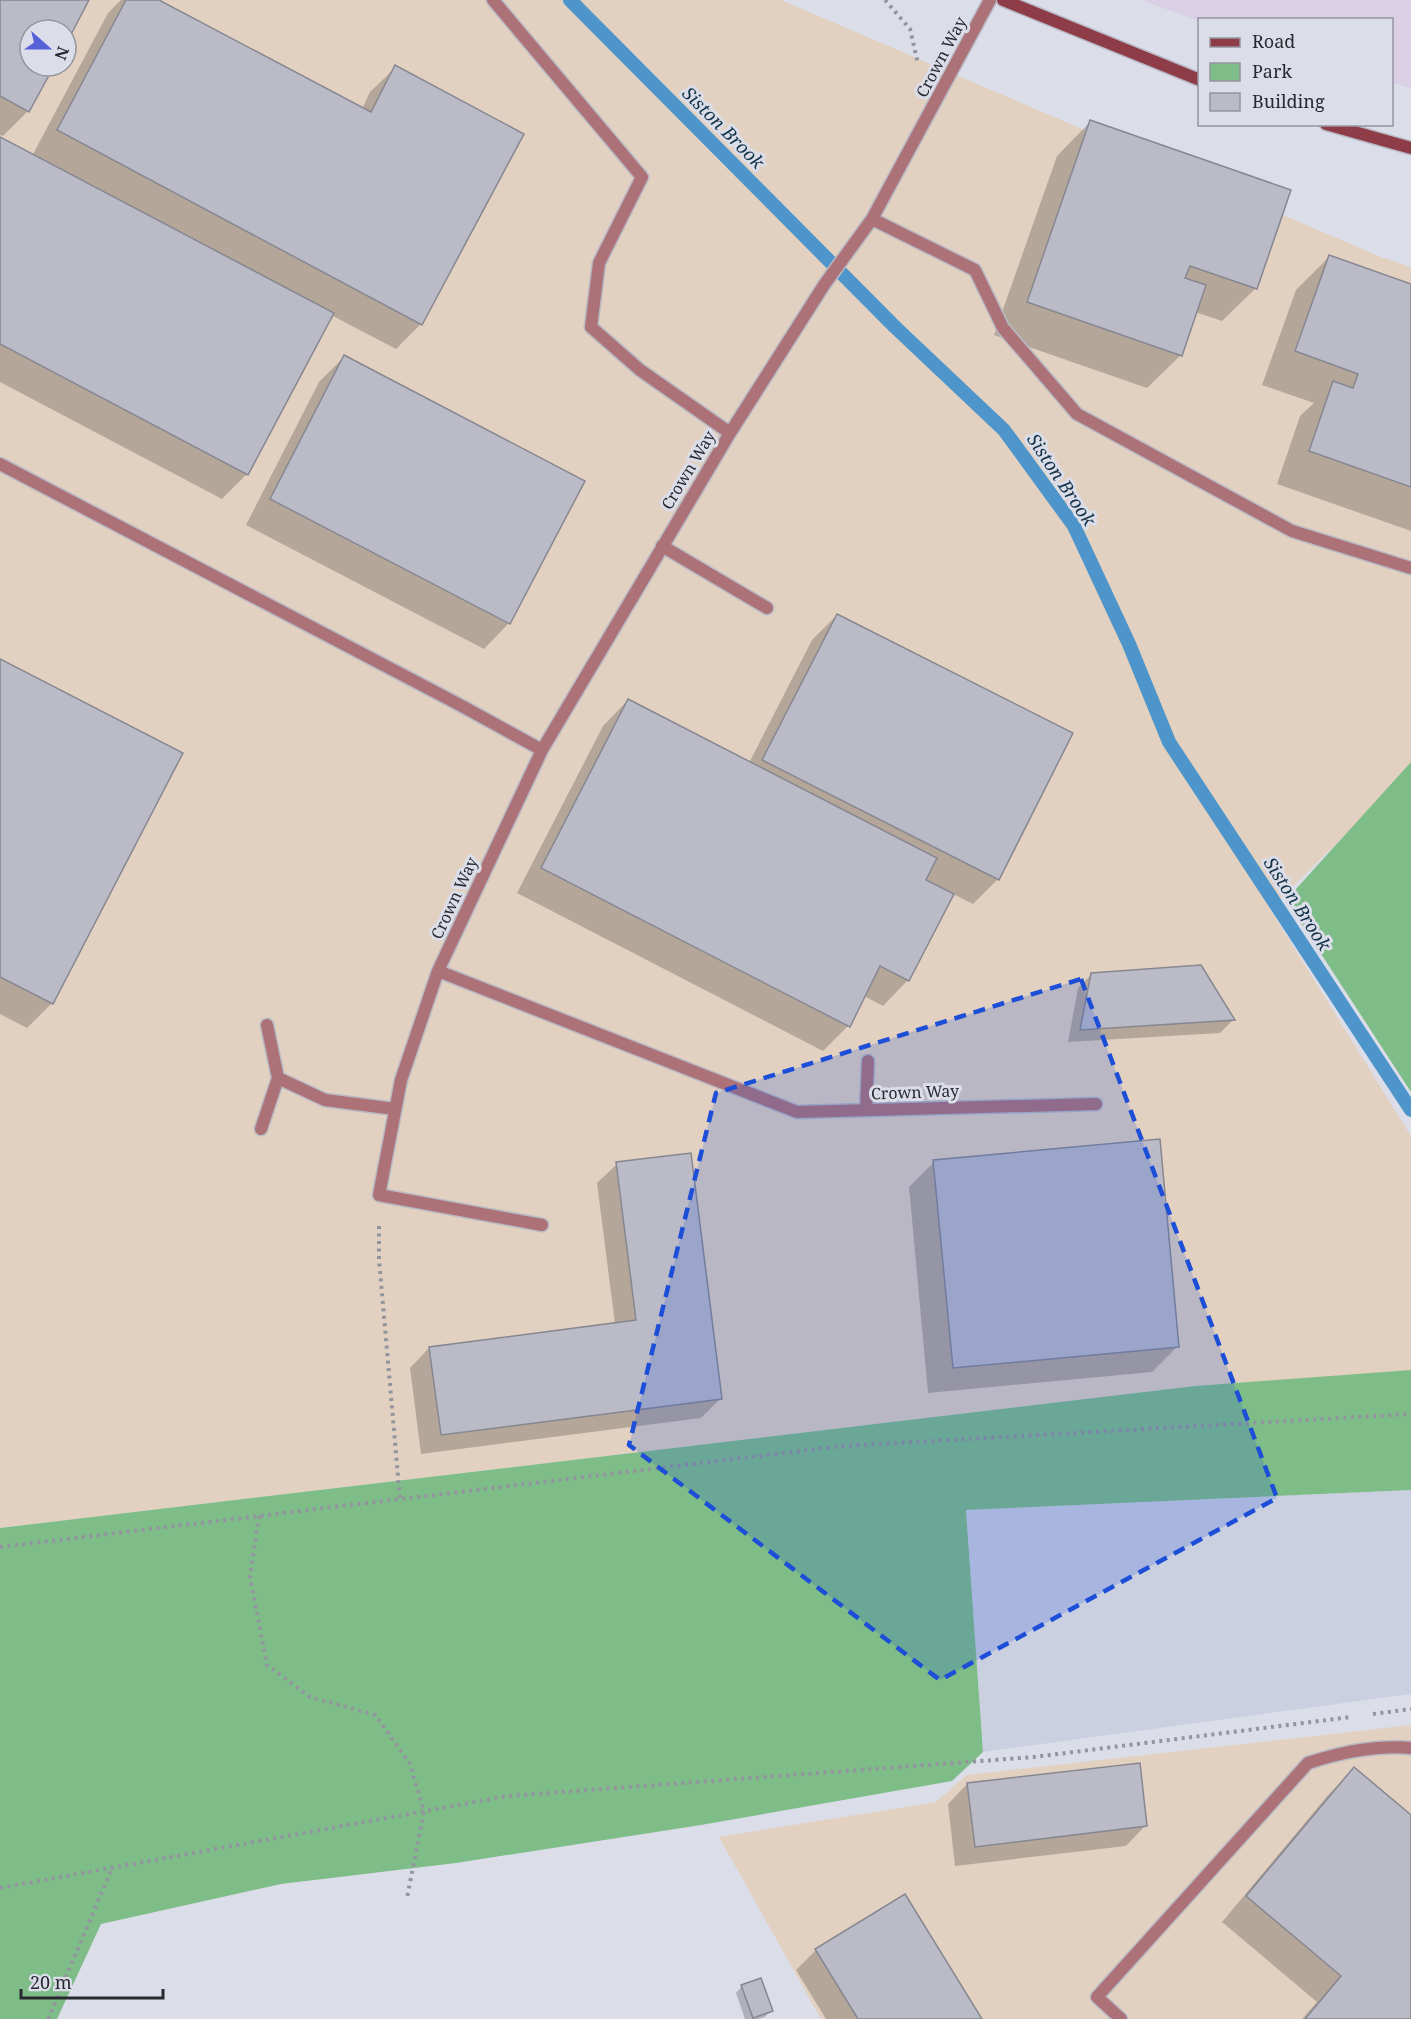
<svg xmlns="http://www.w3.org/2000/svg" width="1411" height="2019" font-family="'Noto Serif',serif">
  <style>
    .built { fill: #cbd0e1 }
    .industrial { fill: #e2d1c0; fill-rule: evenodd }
    .education { fill: #dacfe4 }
    .green { fill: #7fbd88 }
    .shadow { fill: #0003 }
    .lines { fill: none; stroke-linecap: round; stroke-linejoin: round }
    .stream { stroke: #4d95ca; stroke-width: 14 }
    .building { fill: #bbbbc7; stroke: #868791; stroke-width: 1.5 }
    .lane-casing { stroke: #b7b9c4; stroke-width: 15 }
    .secondary-casing { stroke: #b7b9c4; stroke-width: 15 }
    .path { stroke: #93959e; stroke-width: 4; stroke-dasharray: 3 4.5; stroke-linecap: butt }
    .lane { stroke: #ad7278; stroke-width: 12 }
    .secondary { stroke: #8f3c49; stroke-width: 12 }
    .marked { fill: #1d4ed8; fill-opacity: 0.2; stroke: #1d4ed8; stroke-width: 4.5; stroke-dasharray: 12 8; stroke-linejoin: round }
    .labels { text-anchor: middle; stroke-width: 6; stroke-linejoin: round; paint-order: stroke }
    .street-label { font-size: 16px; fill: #292a2f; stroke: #dbdde9 }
    .water-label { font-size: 18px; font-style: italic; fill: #133349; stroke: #dbdde9 }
  </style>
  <rect width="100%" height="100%" fill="#dbdde9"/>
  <!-- built -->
  <path class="built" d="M 1411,1490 L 1411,1694 L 983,1752 L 966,1510 Z"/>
  <!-- industrial -->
  <path class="industrial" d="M 0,0 L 781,0 L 1381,257 L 1411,267 L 1411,770 L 1270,909 L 1411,1136 L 1411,1372 L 1195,1386 L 0,1528 ZM 30,30 L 66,30 L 66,66 L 30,66 Z
    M 1411,1725 L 1411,2019 L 821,2019 L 719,1837 L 936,1802 L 967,1775 Z"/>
  <!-- education -->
  <path class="education" d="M 1142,0 L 1411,0 L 1411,88 L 1392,83 L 1392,20 L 1200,20 L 1199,21 Z"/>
  <!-- green -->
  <path class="green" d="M 1411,762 L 1411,1092 L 1286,900 Z
    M 1411,1370 L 1411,1490 L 966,1510 L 983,1752 L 952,1781 L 701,1825 L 456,1863 L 281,1884 L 101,1924 L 57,2019 L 0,2019 L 0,1528 L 1195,1386 Z"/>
  <!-- shadow -->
  <path class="shadow" d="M 0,0 L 87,0 L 66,40 L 66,30 L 30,30 L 30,66 L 52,66 L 28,111 L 3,136 L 0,135 Z
    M 121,0 L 156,0 L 362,109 L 370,92 L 396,67 L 421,324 L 396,349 L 331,315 L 247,474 L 222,499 L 0,382 L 0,139 L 32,156 L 108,13 Z
    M 1090,122 L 1256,288 L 1222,321 L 1195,312 L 1181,355 L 1147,388 L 994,335 L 1057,156 Z
    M 1329,257 L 1411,286 L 1411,531 L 1277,484 L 1300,416 L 1314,403 L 1262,385 L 1296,290 Z
    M 344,357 L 583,481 L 509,623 L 484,649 L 246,525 L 319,382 Z
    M 837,615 L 998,879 L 973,904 L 953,894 L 908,980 L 883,1006 L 864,996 L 848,1026 L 823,1051 L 517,893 L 603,726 L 628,700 L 749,763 L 812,640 Z
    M 0,660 L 52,1003 L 27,1028 L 0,1014 Z
    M 1091,975 L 1233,1020 L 1220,1033 L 1068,1042 L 1078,988 Z
    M 934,1162 L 1177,1347 L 1152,1372 L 928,1393 L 909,1187 Z
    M 617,1164 L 721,1398 L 701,1418 L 421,1454 L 410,1368 L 429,1348 L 615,1324 L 597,1183 Z
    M 1354,1769 L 1411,1817 L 1411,2019 L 1302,2019 L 1317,2002 L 1222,1922 L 1329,1794 Z
    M 967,1784 L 1145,1826 L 1126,1846 L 955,1866 L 948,1804 Z
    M 904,1896 L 980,2019 L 826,2019 L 796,1970 L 816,1950 Z
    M 742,1986 L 771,2010 L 765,2017 L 759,2019 L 745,2019 L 736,1993 Z"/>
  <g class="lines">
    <!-- stream -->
    <path class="stream" d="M 570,0 L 895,327 L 1004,430 L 1074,526 L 1129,644 L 1169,742 L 1411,1110"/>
  </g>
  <!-- building -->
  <path class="building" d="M 0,0 L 89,0 L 66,44 L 66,30 L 30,30 L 30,66 L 54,66 L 29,112 L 0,96 Z
    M 126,0 L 159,0 L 371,112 L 395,65 L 524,134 L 422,325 L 57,130 Z
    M 1090,120 L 1291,190 L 1257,289 L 1190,266 L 1185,278 L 1206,285 L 1182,356 L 1027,302 Z
    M 0,137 L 334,313 L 248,475 L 0,344 Z
    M 1329,255 L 1411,284 L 1411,487 L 1309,451 L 1333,381 L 1353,388 L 1358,374 L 1295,351 Z
    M 344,355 L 585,481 L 510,624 L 270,499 Z
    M 837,614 L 1073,733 L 999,880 L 762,760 Z
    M 0,659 L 183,753 L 53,1004 L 0,977 Z
    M 628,699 L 937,858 L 926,880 L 954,894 L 909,981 L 880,966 L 850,1027 L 541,868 Z
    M 1201,965 L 1235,1020 L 1080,1030 L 1091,973 Z
    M 1160,1139 L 1179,1347 L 953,1368 L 933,1160 Z
    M 691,1153 L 722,1399 L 441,1435 L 429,1347 L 636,1320 L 616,1162 Z
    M 1140,1763 L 1147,1826 L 975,1847 L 967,1783 Z
    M 1354,1767 L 1411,1815 L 1411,2019 L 1305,2019 L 1341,1976 L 1246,1896 Z
    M 905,1894 L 982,2019 L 858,2019 L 815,1949 Z
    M 761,1978 L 773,2011 L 753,2018 L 741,1985 Z"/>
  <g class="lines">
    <!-- lane casing -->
    <g class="lane-casing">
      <path id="lane" d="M 493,0 L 642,177 L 599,263 L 591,327 L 640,370 L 730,433
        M 872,219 L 975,270 L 1003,328 L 1077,414 L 1292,531 L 1411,568
        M 0,464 L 460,705 L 542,750
        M 662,546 L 767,608
        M 438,971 L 797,1112 L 1096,1104
        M 267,1025 L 278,1078 L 325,1100 L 395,1109
        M 866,1110 L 868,1061
        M 261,1129 L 278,1078
        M 542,1225 L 379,1195 L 401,1080 L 438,971 L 542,750 L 730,433 L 824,285 L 872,219 L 990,0
        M 1121,2019 L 1097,1997 L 1308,1763 C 1342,1752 1375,1745 1411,1748"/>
    </g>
    <!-- secondary casing -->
    <g class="secondary-casing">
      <path id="secondary" d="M 1003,0 L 1200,80
        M 1326,124 L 1411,148"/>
    </g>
    <!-- path -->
    <path class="path" d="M 885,0 L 910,29 L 918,64
      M 379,1226 L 379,1259 L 400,1499
      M 259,1516 L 250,1576 L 267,1665 L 310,1697 L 375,1715 L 409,1762 L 424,1811 L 407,1898
      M 0,1547 L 843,1446 L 1411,1414
      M 1373,1714 L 1411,1709
      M 0,1888 L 508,1796 L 1034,1757 L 1351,1717
      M 48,2019 L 112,1868"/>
    <!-- lane -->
    <use href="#lane" class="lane"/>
    <!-- secondary -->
    <use href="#secondary" class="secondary"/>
  </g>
  <!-- marked area -->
  <path class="marked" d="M 1081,979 L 1277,1498 L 940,1680 L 629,1445 L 716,1093 Z"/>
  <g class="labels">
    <!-- street labels -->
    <g class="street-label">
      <text transform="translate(941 57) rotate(-62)" y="6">Crown Way</text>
      <text transform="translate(688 470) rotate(-59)" y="6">Crown Way</text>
      <text transform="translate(454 898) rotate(-65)" y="6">Crown Way</text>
      <text transform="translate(915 1092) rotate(-2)" y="6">Crown Way</text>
    </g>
    <!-- water labels -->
    <g class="water-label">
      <text transform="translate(723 128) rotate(45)" y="6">Siston Brook</text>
      <text transform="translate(1061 480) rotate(56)" y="6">Siston Brook</text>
      <text transform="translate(1297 904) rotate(57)" y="6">Siston Brook</text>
    </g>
  </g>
  <!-- legend -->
  <rect x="1198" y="18" width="195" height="108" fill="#dbdde9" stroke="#94959f" stroke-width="1.5"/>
  <rect x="1210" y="38" width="30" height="9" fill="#8f3c49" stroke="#94959f" stroke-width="1.5"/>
  <text x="1252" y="48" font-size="18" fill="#292a2f">Road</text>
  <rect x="1210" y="63" width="30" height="18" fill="#7fbd88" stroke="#94959f" stroke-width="1.5"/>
  <text x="1252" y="78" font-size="18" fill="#292a2f">Park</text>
  <rect x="1210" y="93" width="30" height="18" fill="#bbbbc7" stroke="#94959f" stroke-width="1.5"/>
  <text x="1252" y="108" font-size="18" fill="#292a2f">Building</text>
  <!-- north arrow -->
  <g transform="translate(48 48) rotate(111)"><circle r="28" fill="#dbdde9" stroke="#94959f" stroke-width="1.5"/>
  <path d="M0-4.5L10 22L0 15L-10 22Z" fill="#5661d8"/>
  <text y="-9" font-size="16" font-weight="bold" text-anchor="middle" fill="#292a2f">N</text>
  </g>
  <!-- scale -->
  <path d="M21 1989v9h142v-9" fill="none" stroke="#292a2f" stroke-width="3"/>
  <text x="30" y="1989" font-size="18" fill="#292a2f" stroke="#dbdde9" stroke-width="4.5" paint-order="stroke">20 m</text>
</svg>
